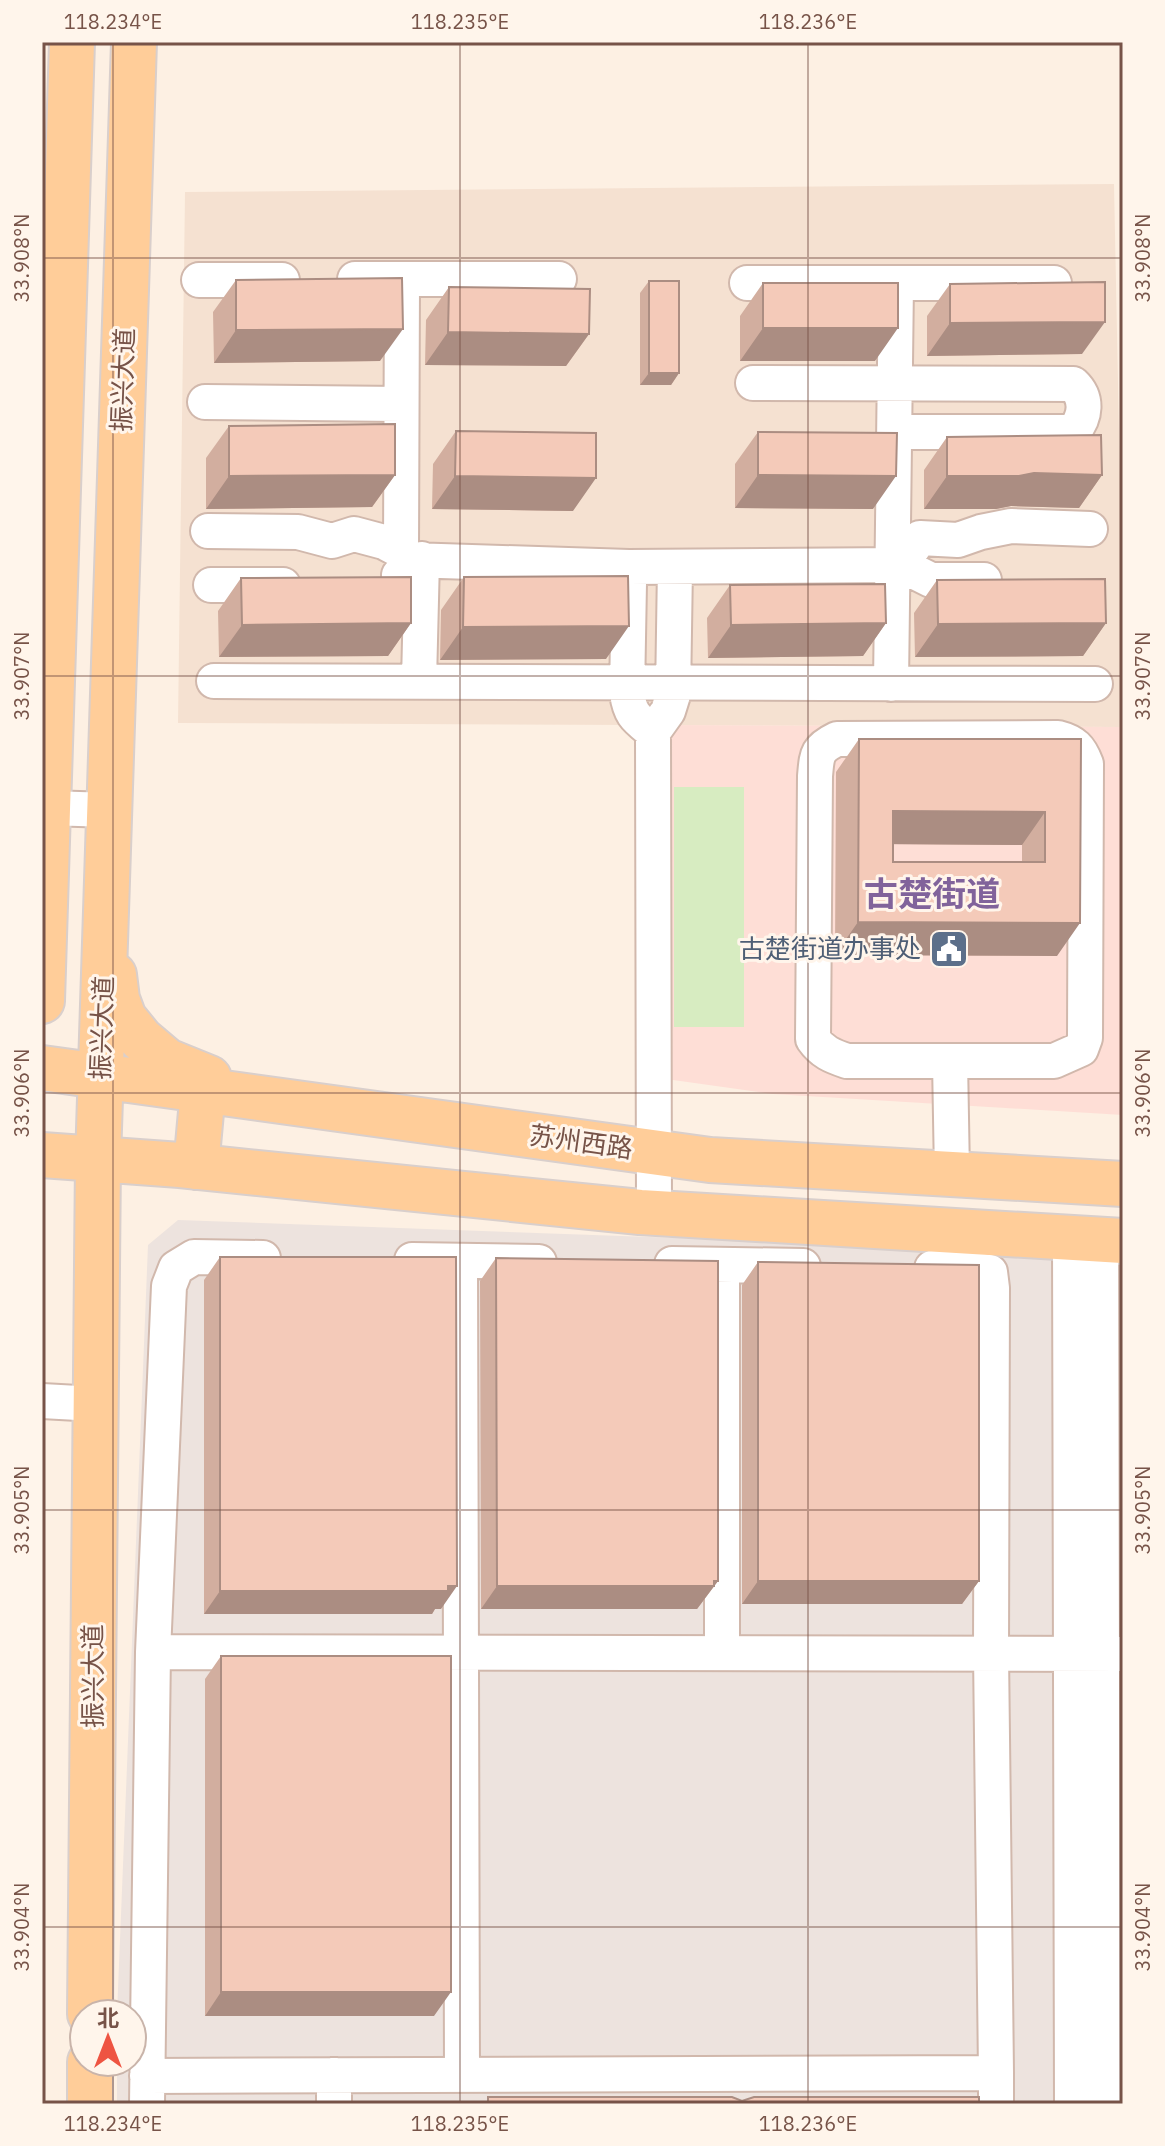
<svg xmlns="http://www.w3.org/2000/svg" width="1165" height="2146" font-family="'IBM Plex Sans','Noto Sans SC',sans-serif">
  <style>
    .residential { fill: #f5e1d1 }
    .commercial { fill: #feded6 }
    .industrial { fill: #ede3de }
    .green { fill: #d7ecc1 }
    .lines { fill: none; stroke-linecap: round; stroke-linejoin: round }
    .minor-casing { stroke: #d1b8ac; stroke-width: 38 }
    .major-casing { stroke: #d9cfcc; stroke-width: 48 }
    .minor { stroke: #fff; stroke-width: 34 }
    .major { stroke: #ffcd99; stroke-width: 44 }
    .wall { fill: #d2ae9f; fill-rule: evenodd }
    .shaded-wall { fill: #ab8d82 }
    .building { fill: #f4cab9; stroke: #ab8d82; stroke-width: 2; fill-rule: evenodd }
    .ticks { fill: none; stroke: #775348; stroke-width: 2; stroke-opacity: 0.45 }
    .labels { text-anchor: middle; stroke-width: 6; stroke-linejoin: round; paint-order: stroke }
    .street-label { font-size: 26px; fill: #775348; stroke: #fff5eb }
    .service-label { font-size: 26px; fill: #4e5e75; stroke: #fff5eb; text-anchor: end }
    .district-label { font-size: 34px; font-weight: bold; fill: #81639b; stroke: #fff5eb }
    .neatline { fill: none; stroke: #775348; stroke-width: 3 }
    .ticks-label { font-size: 20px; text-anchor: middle; fill: #775348 }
  </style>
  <rect width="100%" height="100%" fill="#fdf0e3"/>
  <!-- residential -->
  <path class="residential" d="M 1114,184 L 1123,630 L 1123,727 L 178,723 L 185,192 Z"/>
  <!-- commercial -->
  <path class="commercial" d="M 666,725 L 1123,727 L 1123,1115 L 773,1094 L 666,1079 Z"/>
  <!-- industrial -->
  <path class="industrial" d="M 178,1220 L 956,1248 L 1123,1269 L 1123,2104 L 117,2104 L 117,2062 L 132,2062 L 132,2014 L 117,2014 L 148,1245 Z"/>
  <!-- green -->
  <path class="green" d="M 674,787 L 744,787 L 744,1027 L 674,1027 Z"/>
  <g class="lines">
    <!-- minor casing -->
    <g class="minor-casing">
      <path id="minor" d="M 355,279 L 559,279
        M 199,280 L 282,280
        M 747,283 L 1054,283
        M 753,383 L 1073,384 C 1088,398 1086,417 1073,432 L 895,432
        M 205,402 L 401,404
        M 208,531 L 298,532 L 332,541 L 354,534 L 384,542 L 401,551 L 410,560 L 406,573 L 399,575
        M 401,551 L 402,284
        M 410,560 L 629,567 L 901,565
        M 984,580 L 931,580 L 901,565 L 920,538 L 958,540 L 981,532 L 1011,526 L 1090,529
        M 629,583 L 627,693 C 630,715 636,718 653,732
        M 211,585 L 283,585
        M 214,681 L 1095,684
        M 419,681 L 422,559
        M 891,684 L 896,283
        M 48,808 L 110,810
        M 950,1061 L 847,1061 C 832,1056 822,1052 813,1039 L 815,776 C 817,755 816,749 837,739 L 1058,738 C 1074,742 1080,748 1086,764 L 1085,1038 L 1081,1049 L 1054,1061 L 950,1061 L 952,1174
        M 654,1213 L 653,732 L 668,711 L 673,695 L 675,567
        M 1070,1238 L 1072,2104
        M 1101,1240 L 1103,2104
        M 412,1260 L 539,1262
        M 460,1261 L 462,2074
        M 672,1264 L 803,1266
        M 722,1265 L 722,1653
        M 932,1268 L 965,1268 L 990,1272 L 992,1288 L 991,1653 L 996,2073
        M 42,1401 L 96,1404
        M 153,1652 L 1123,1654
        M 334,2075 L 334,2104
        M 147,2076 L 996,2073 L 996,2104
        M 147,2104 L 153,1652 L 169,1286 L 176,1268 L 194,1257 L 263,1258"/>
    </g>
    <!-- major casing -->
    <g class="major-casing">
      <path id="major" d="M 114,975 L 117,999 L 124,1018 L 141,1039 L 167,1061 L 209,1078
        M 42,1001 L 72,42
        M 42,1068 L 710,1160 L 1123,1184
        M 42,1155 L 180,1165 L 640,1212 L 1123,1241
        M 196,1167 L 203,1090
        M 90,2014 L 98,1160 L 134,42
        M 90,2104 L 90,2062"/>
    </g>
    <!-- minor -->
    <use href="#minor" class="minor"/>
    <!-- major -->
    <use href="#major" class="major"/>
  </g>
  <!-- wall -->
  <path class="wall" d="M 236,280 L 380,361 L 214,363 L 213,312 Z
    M 649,281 L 679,373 L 671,385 L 640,385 L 640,293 Z
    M 763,283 L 875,361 L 740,361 L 740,316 Z
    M 950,284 L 1082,354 L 927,356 L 927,316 Z
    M 449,287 L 589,334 L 566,366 L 425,365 L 426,320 Z
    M 229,426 L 395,475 L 372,507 L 206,509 L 206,458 Z
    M 456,431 L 573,511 L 432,509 L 433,464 Z
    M 758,432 L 873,509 L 735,508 L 735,464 Z
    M 947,437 L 1102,475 L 1079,508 L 1011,506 L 996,509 L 924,509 L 924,470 Z
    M 464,577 L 606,659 L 440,660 L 441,610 Z
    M 241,578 L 411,623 L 388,656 L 219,657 L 218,611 Z
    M 937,580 L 1106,623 L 1083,656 L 915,657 L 914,613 Z
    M 730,585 L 886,623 L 863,656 L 708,658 L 707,618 Z
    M 859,739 L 1081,739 L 1057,956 L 835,955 L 836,772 ZM 893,844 L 1022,845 L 1022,862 L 893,862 Z
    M 220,1257 L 441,1609 L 435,1609 L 432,1614 L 204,1614 L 204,1280 Z
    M 496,1258 L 718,1581 L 697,1609 L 481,1609 L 480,1281 Z
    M 758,1262 L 979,1581 L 962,1604 L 742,1604 L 742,1285 Z
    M 221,1656 L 434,2016 L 205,2016 L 205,1679 Z"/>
  <!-- shaded-wall -->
  <path class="shaded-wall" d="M 1105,322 L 1082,354 L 927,356 L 950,323 Z
    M 763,328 L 898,328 L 875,361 L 740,361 Z
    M 403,329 L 380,361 L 214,363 L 236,330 Z
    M 448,332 L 589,334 L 566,366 L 425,365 Z
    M 649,373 L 679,373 L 671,385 L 640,385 Z
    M 1034,473 L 1102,475 L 1079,508 L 1011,506 L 996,509 L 924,509 L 947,476 Z
    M 395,475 L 372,507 L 206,509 L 229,476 Z
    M 758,475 L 896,476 L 873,509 L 735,508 Z
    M 455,476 L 596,478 L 573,511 L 432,509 Z
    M 411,623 L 388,656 L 219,657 L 242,625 Z
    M 886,623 L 863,656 L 708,658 L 731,625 Z
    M 1106,623 L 1083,656 L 915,657 L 938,624 Z
    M 629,626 L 606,659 L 440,660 L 463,627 Z
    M 893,811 L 1045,812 L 1022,845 L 870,844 Z
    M 858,922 L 1080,923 L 1057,956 L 835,955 Z
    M 718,1581 L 697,1609 L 481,1609 L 497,1586 Z
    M 758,1581 L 979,1581 L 962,1604 L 742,1604 Z
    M 457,1586 L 441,1609 L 435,1609 L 432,1614 L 204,1614 L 220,1591 Z
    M 221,1992 L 451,1992 L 434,2016 L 205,2016 Z"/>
  <!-- building -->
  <path class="building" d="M 402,278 L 403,329 L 236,330 L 236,280 Z
    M 649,281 L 679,281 L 679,373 L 649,373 Z
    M 1105,282 L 1105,322 L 950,323 L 950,284 Z
    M 763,283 L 898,283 L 898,328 L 763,328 Z
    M 449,287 L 590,289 L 589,334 L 448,332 Z
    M 395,424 L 395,475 L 229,476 L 229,426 Z
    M 456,431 L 596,433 L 596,478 L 455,476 Z
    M 758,432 L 897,433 L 896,476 L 758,475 Z
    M 1101,435 L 1102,475 L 1034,473 L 1019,476 L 947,476 L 947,437 Z
    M 628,576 L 629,626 L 463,627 L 464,577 Z
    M 411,577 L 411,623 L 242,625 L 241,578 Z
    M 1105,579 L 1106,623 L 938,624 L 937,580 Z
    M 885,584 L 886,623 L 731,625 L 730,585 Z
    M 859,739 L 1081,739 L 1080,923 L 858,922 ZM 893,811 L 1045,812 L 1045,862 L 893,862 Z
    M 220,1257 L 456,1257 L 457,1586 L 448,1586 L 448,1591 L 220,1591 Z
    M 496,1258 L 718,1261 L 718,1581 L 714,1581 L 714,1586 L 497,1586 Z
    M 758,1262 L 979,1265 L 979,1581 L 758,1581 Z
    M 221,1656 L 451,1656 L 451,1992 L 221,1992 Z
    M 488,2097 L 732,2097 L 742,2101 L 754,2097 L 979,2097 L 979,2104 L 488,2104 Z"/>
  <!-- ticks -->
  <path class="ticks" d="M 113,42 L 113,2014M 460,42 L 460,2104M 808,42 L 808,2104M 42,258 L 1123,258M 42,676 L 1123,676M 42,1093 L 1123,1093M 42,1510 L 1123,1510M 42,1927 L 1123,1927M 113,2062 L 113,2104"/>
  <!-- icons -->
  <defs>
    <g id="civic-square" transform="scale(2)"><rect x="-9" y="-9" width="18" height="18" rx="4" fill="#5c6f8a" stroke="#fff5eb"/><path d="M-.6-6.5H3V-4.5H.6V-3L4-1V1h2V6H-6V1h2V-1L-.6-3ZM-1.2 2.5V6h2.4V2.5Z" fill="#fff"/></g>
  </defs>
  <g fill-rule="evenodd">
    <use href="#civic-square" x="949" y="949"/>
  </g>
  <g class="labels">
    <!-- street labels -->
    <g class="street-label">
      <text transform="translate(123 380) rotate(-88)" y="9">振兴大道</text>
      <text transform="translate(102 1028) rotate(-88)" y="9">振兴大道</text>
      <text transform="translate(581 1142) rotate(8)" y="9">苏州西路</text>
      <text transform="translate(93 1676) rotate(-90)" y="9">振兴大道</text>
    </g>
    <!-- service labels -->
    <g class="service-label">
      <text x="921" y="958">古楚街道办事处</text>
    </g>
    <!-- district labels -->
    <g class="district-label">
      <text x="932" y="906">古楚街道</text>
    </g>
  </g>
  <!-- border -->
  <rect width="1165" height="2146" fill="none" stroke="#fff5eb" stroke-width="88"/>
  <!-- north arrow -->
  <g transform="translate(108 2038)"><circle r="38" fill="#fff5eb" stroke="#c9b4aa" stroke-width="2"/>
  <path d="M0-6L14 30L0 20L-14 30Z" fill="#ee5442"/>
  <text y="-12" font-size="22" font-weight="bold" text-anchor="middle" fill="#775348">北</text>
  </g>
  <rect x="44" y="44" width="1077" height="2058" class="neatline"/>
  <g class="ticks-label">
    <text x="113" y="29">118.234°E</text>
    <text x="460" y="29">118.235°E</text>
    <text x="808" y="29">118.236°E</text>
    <text transform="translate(22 258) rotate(-90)" y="7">33.908°N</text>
    <text transform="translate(1143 258) rotate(-90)" y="7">33.908°N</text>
    <text transform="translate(22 676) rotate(-90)" y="7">33.907°N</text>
    <text transform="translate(1143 676) rotate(-90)" y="7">33.907°N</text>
    <text transform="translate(22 1093) rotate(-90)" y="7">33.906°N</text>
    <text transform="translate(1143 1093) rotate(-90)" y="7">33.906°N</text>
    <text transform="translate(22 1510) rotate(-90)" y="7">33.905°N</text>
    <text transform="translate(1143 1510) rotate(-90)" y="7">33.905°N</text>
    <text transform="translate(22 1927) rotate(-90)" y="7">33.904°N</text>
    <text transform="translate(1143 1927) rotate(-90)" y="7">33.904°N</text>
    <text x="113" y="2131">118.234°E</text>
    <text x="460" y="2131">118.235°E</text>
    <text x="808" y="2131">118.236°E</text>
  </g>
</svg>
